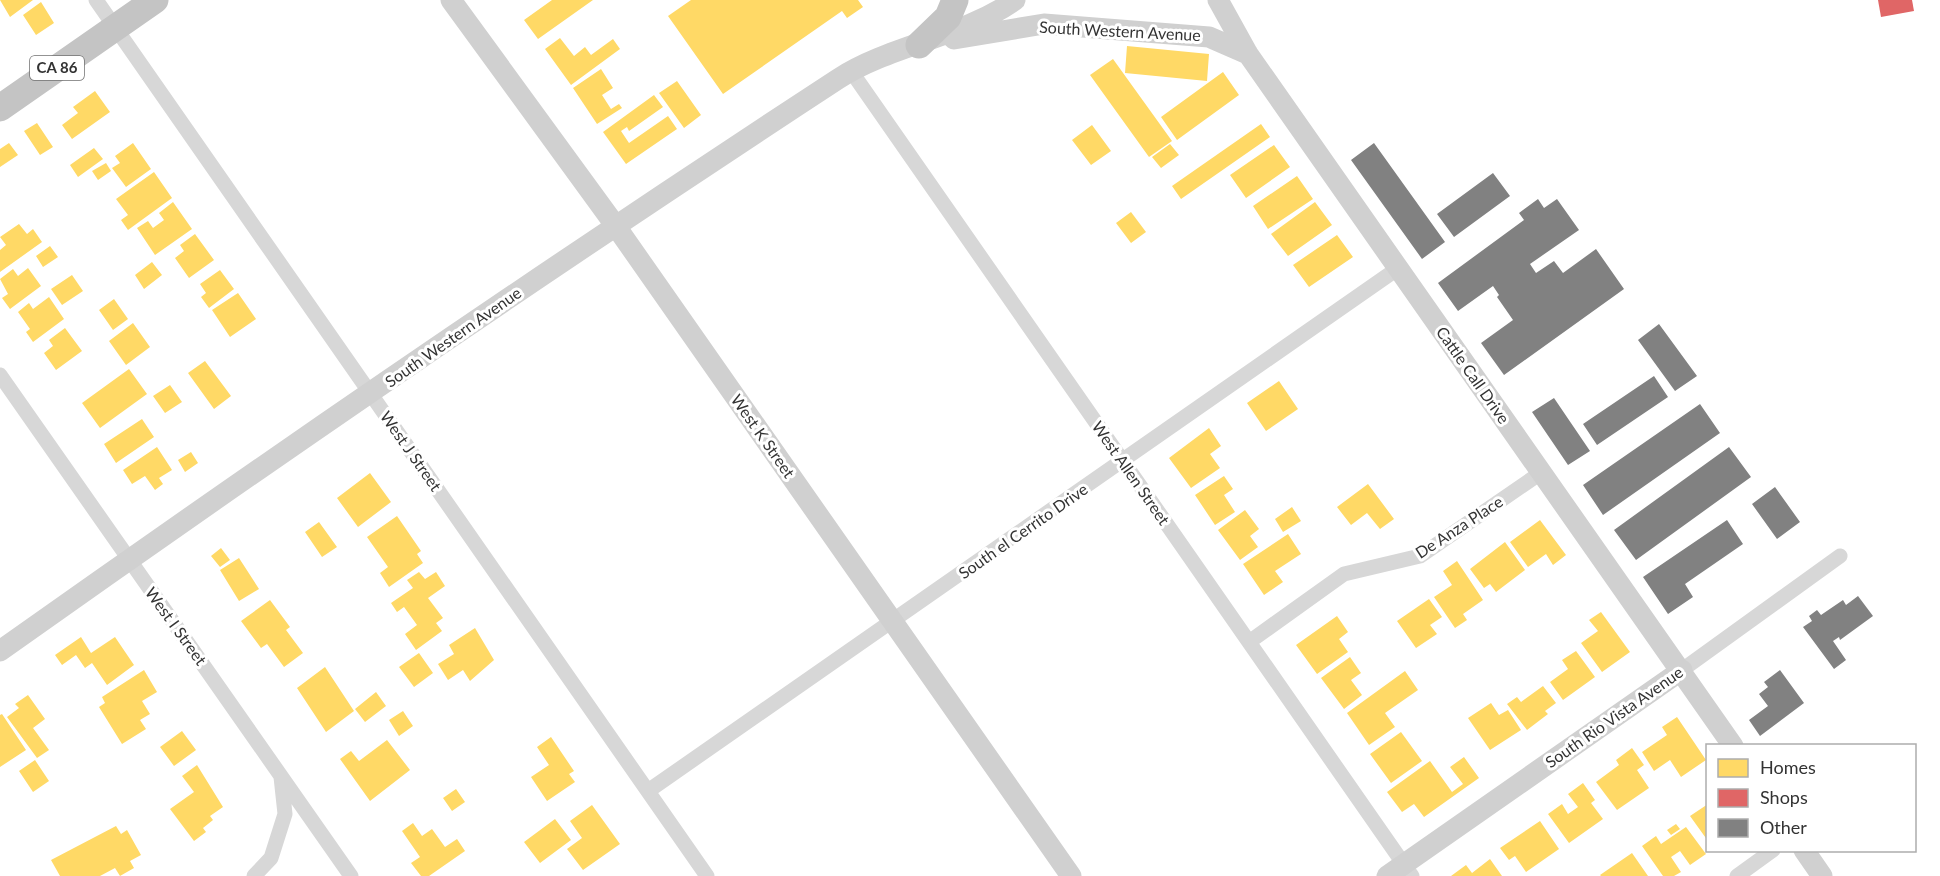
<svg xmlns="http://www.w3.org/2000/svg" width="1940" height="876" font-family="Lato,sans-serif">
  <style>
    .homes { fill: #ffd966 }
    .shops { fill: #e06666 }
    .building { fill: #818181 }
    .lines { fill: none; stroke-linecap: round; stroke-linejoin: round }
    .street { stroke: #d7d7d7; stroke-width: 15 }
    .secondary { stroke: #d0d0d0; stroke-width: 21 }
    .highway { stroke: #c4c4c4; stroke-width: 27 }
    .labels { text-anchor: middle; stroke-width: 6; stroke-linejoin: round; paint-order: stroke }
    .shield { fill: #fff; stroke: #707070; stroke-width: 1.5 }
    .shield-label { font-size: 15px; font-weight: bold; fill: #333 }
    .street-label { font-size: 16px; fill: #333; stroke: #fff }
  </style>
  <rect width="100%" height="100%" fill="#fff"/>
  <!-- homes -->
  <path class="homes" d="M 0,0 L 33,0 L 10,17 Z
    M 552,0 L 593,0 L 538,39 L 524,20 Z
    M 691,0 L 858,0 L 863,7 L 847,18 L 842,11 L 723,94 L 668,16 Z
    M 41,2 L 54,23 L 36,35 L 23,15 Z
    M 560,38 L 574,56 L 585,47 L 591,55 L 613,39 L 620,49 L 571,85 L 545,49 Z
    M 1127,46 L 1209,54 L 1207,81 L 1125,73 Z
    M 1113,59 L 1172,141 L 1149,157 L 1090,75 Z
    M 601,69 L 613,88 L 602,95 L 611,109 L 619,104 L 622,108 L 597,124 L 573,88 Z
    M 1223,72 L 1239,95 L 1177,140 L 1161,117 Z
    M 677,81 L 701,115 L 684,128 L 659,93 Z
    M 95,91 L 110,112 L 72,139 L 62,125 L 78,113 L 73,107 Z
    M 654,95 L 663,107 L 629,131 L 627,127 L 621,131 L 629,143 L 668,116 L 677,129 L 626,164 L 603,132 Z
    M 37,123 L 53,147 L 40,155 L 24,131 Z
    M 1261,124 L 1270,137 L 1181,199 L 1172,186 Z
    M 1092,125 L 1111,151 L 1091,165 L 1072,140 Z
    M 9,143 L 18,155 L 0,167 L 0,149 Z
    M 133,143 L 151,169 L 126,187 L 112,168 L 120,163 L 115,156 Z
    M 1170,144 L 1179,155 L 1161,168 L 1152,157 Z
    M 1274,145 L 1290,167 L 1246,198 L 1230,175 Z
    M 94,148 L 103,159 L 78,177 L 70,165 Z
    M 106,163 L 111,171 L 98,180 L 92,171 Z
    M 154,172 L 172,198 L 128,230 L 121,220 L 128,215 L 116,199 Z
    M 1297,176 L 1313,199 L 1268,229 L 1253,206 Z
    M 173,202 L 192,229 L 155,255 L 137,228 L 148,221 L 153,228 L 164,220 L 159,213 Z
    M 1315,202 L 1332,225 L 1288,256 L 1271,234 Z
    M 1131,212 L 1146,232 L 1131,243 L 1116,223 Z
    M 19,224 L 27,234 L 33,229 L 42,242 L 0,272 L 0,250 L 6,245 L 0,237 Z
    M 195,234 L 214,260 L 189,278 L 175,258 L 184,251 L 180,245 Z
    M 1337,235 L 1353,257 L 1309,287 L 1293,265 Z
    M 50,246 L 58,257 L 43,267 L 36,256 Z
    M 152,262 L 162,275 L 144,289 L 135,275 Z
    M 28,268 L 41,286 L 10,309 L 2,298 L 8,294 L 0,279 L 13,269 L 18,276 Z
    M 220,270 L 234,289 L 209,308 L 201,297 L 206,293 L 200,284 Z
    M 72,275 L 83,291 L 62,305 L 51,289 Z
    M 238,293 L 256,319 L 230,337 L 212,310 Z
    M 49,297 L 64,319 L 33,342 L 26,332 L 30,329 L 18,312 L 29,303 L 33,309 Z
    M 114,299 L 128,319 L 113,330 L 99,310 Z
    M 133,323 L 150,347 L 126,365 L 109,341 Z
    M 65,328 L 82,351 L 56,370 L 44,353 L 53,346 L 49,340 Z
    M 205,361 L 231,396 L 214,409 L 188,373 Z
    M 129,369 L 147,394 L 100,428 L 82,403 Z
    M 1279,381 L 1298,409 L 1266,431 L 1247,403 Z
    M 170,385 L 182,402 L 165,413 L 153,396 Z
    M 142,419 L 154,437 L 116,463 L 104,444 Z
    M 1209,428 L 1221,446 L 1210,454 L 1220,468 L 1191,488 L 1169,458 Z
    M 157,447 L 172,470 L 159,478 L 163,484 L 155,490 L 145,476 L 132,484 L 123,470 Z
    M 191,452 L 198,463 L 185,472 L 178,460 Z
    M 370,473 L 391,502 L 358,527 L 337,498 Z
    M 1224,476 L 1233,489 L 1224,495 L 1235,512 L 1215,525 L 1195,495 Z
    M 1368,484 L 1394,519 L 1380,529 L 1367,513 L 1351,525 L 1337,507 Z
    M 1292,507 L 1301,521 L 1283,532 L 1275,519 Z
    M 1245,510 L 1259,529 L 1250,536 L 1258,547 L 1240,560 L 1218,530 Z
    M 397,516 L 421,551 L 417,554 L 423,563 L 389,587 L 380,573 L 388,567 L 367,537 Z
    M 1540,520 L 1566,555 L 1553,565 L 1546,554 L 1528,567 L 1510,542 Z
    M 319,522 L 337,547 L 322,557 L 305,532 Z
    M 1288,534 L 1301,554 L 1275,571 L 1283,582 L 1264,595 L 1243,564 Z
    M 1505,542 L 1525,570 L 1496,592 L 1490,584 L 1484,588 L 1470,569 Z
    M 221,548 L 230,560 L 220,567 L 211,556 Z
    M 239,558 L 259,589 L 239,601 L 220,570 Z
    M 1457,561 L 1483,600 L 1463,614 L 1467,620 L 1455,628 L 1434,597 L 1452,585 L 1443,571 Z
    M 419,572 L 425,579 L 436,572 L 445,586 L 428,598 L 443,618 L 436,623 L 442,631 L 416,650 L 405,634 L 417,625 L 404,607 L 397,612 L 391,603 L 413,588 L 407,580 Z
    M 1429,599 L 1442,617 L 1430,625 L 1437,634 L 1416,648 L 1397,621 Z
    M 270,600 L 290,627 L 286,630 L 303,653 L 284,667 L 267,644 L 261,648 L 241,621 Z
    M 1601,612 L 1630,652 L 1602,672 L 1581,643 L 1598,631 L 1589,620 Z
    M 1337,616 L 1348,632 L 1339,639 L 1348,652 L 1317,674 L 1296,645 Z
    M 475,628 L 494,660 L 470,681 L 463,670 L 448,680 L 438,664 L 454,654 L 449,645 Z
    M 81,637 L 91,653 L 115,637 L 134,665 L 107,685 L 92,663 L 85,668 L 76,655 L 62,665 L 55,655 Z
    M 1576,651 L 1595,677 L 1563,700 L 1550,682 L 1568,669 L 1562,660 Z
    M 419,653 L 433,673 L 414,687 L 399,667 Z
    M 1350,657 L 1361,673 L 1351,680 L 1362,695 L 1344,709 L 1321,678 Z
    M 325,667 L 354,711 L 326,732 L 297,688 Z
    M 144,670 L 157,692 L 142,701 L 150,714 L 140,720 L 146,729 L 122,744 L 99,707 L 105,703 L 102,697 Z
    M 1405,671 L 1418,690 L 1385,713 L 1395,727 L 1369,745 L 1347,713 Z
    M 1543,686 L 1556,703 L 1545,711 L 1548,714 L 1527,730 L 1507,704 L 1517,697 L 1521,702 Z
    M 376,692 L 386,706 L 365,722 L 355,709 Z
    M 28,695 L 45,719 L 33,728 L 49,750 L 37,758 L 7,717 L 19,708 L 15,704 Z
    M 1491,703 L 1499,715 L 1508,710 L 1521,730 L 1490,750 L 1468,718 Z
    M 403,711 L 413,726 L 399,736 L 389,720 Z
    M 2,714 L 26,750 L 0,767 L 0,715 Z
    M 1677,717 L 1706,760 L 1681,777 L 1670,760 L 1654,771 L 1642,752 L 1667,735 L 1662,727 Z
    M 182,731 L 196,750 L 174,766 L 160,747 Z
    M 1401,732 L 1422,761 L 1391,783 L 1370,754 Z
    M 551,737 L 574,771 L 569,774 L 575,782 L 547,801 L 531,777 L 549,765 L 537,747 Z
    M 387,740 L 410,770 L 370,801 L 340,759 L 351,751 L 359,761 Z
    M 1632,748 L 1644,765 L 1637,770 L 1649,788 L 1617,810 L 1596,782 L 1619,765 L 1616,760 Z
    M 1464,757 L 1479,778 L 1424,817 L 1414,804 L 1402,812 L 1387,792 L 1430,761 L 1452,792 L 1463,784 L 1450,767 Z
    M 35,760 L 49,781 L 33,792 L 19,771 Z
    M 197,765 L 223,807 L 210,816 L 213,820 L 203,828 L 206,832 L 194,841 L 170,809 L 194,792 L 182,776 Z
    M 1583,783 L 1595,800 L 1591,803 L 1603,819 L 1569,843 L 1548,814 L 1562,804 L 1568,814 L 1578,807 L 1568,794 Z
    M 456,789 L 465,802 L 452,811 L 443,798 Z
    M 1708,804 L 1708,841 L 1690,816 Z
    M 592,805 L 620,844 L 583,870 L 567,849 L 582,838 L 570,821 Z
    M 555,819 L 571,840 L 540,863 L 524,842 Z
    M 1540,821 L 1559,849 L 1526,872 L 1515,856 L 1509,860 L 1500,848 Z
    M 413,823 L 422,836 L 432,829 L 445,847 L 457,839 L 465,851 L 429,876 L 421,876 L 411,863 L 420,857 L 402,831 Z
    M 1676,824 L 1680,829 L 1671,835 L 1667,830 Z
    M 116,826 L 121,834 L 127,830 L 141,855 L 130,861 L 134,868 L 120,876 L 115,868 L 100,876 L 60,876 L 51,860 Z
    M 1686,827 L 1706,854 L 1690,865 L 1680,851 L 1671,857 L 1681,872 L 1674,876 L 1663,876 L 1642,846 L 1656,836 L 1661,844 Z
    M 1632,853 L 1648,876 L 1601,876 L 1600,875 Z
    M 1490,859 L 1502,876 L 1451,876 L 1466,865 L 1472,873 Z"/>
  <!-- shops -->
  <path class="shops" d="M 1878,0 L 1912,0 L 1914,11 L 1881,17 Z"/>
  <!-- building -->
  <path class="building" d="M 1374,143 L 1445,242 L 1422,259 L 1351,160 Z
    M 1493,173 L 1510,196 L 1454,237 L 1437,214 Z
    M 1538,199 L 1544,208 L 1557,199 L 1579,230 L 1530,264 L 1536,273 L 1554,261 L 1563,273 L 1596,249 L 1624,289 L 1504,375 L 1481,343 L 1513,320 L 1497,297 L 1499,295 L 1493,286 L 1458,311 L 1438,283 L 1524,220 L 1519,213 Z
    M 1659,324 L 1697,376 L 1675,391 L 1638,340 Z
    M 1654,376 L 1668,397 L 1597,445 L 1583,424 Z
    M 1554,398 L 1590,451 L 1568,465 L 1532,412 Z
    M 1700,404 L 1720,433 L 1603,515 L 1583,485 Z
    M 1729,447 L 1751,477 L 1636,560 L 1614,530 Z
    M 1775,487 L 1800,522 L 1777,539 L 1752,504 Z
    M 1727,520 L 1743,544 L 1685,584 L 1693,597 L 1668,614 L 1643,577 Z
    M 1858,596 L 1873,616 L 1840,640 L 1839,637 L 1833,641 L 1846,660 L 1834,669 L 1803,627 L 1812,621 L 1809,616 L 1817,610 L 1821,615 L 1843,600 L 1846,605 Z
    M 1780,670 L 1804,703 L 1760,736 L 1749,720 L 1768,706 L 1759,694 L 1768,687 L 1764,682 Z"/>
  <g class="lines">
    <!-- street -->
    <path class="street" d="M 96,0 L 707,876
      M 851,71 L 1412,876
      M 0,375 L 351,876
      M 1249,642 L 1344,574 L 1420,556 L 1542,472
      M 1682,670 L 1840,556
      M 648,791 L 1397,269
      M 254,876 L 271,858 L 285,814 L 281,777
      M 1737,876 L 1773,850"/>
    <!-- secondary -->
    <path class="secondary" d="M 451,0 L 615,225 L 1071,876
      M 1218,0 L 1248,54 L 1733,746
      M 954,39 L 1044,24 L 1209,37 L 1248,54
      M 0,651 C 276,455 555,264 838,79 C 890,45 963,37 1015,0
      M 1804,850 L 1822,876
      M 1387,876 L 1682,670"/>
    <!-- highway -->
    <path class="highway" d="M 919,45 L 948,17 L 955,0
      M 0,108 L 155,0"/>
  </g>
  <g class="labels">
    <!-- shield labels -->
    <rect class="shield" x="30" y="56" width="54" height="24" rx="4.5"/>
    <g class="shield-label">
      <text x="57" y="73">CA 86</text>
    </g>
    <!-- street labels -->
    <g class="street-label">
      <text transform="translate(1120 31) rotate(3)" y="6">South Western Avenue</text>
      <text transform="translate(453 337) rotate(-35)" y="6">South Western Avenue</text>
      <text transform="translate(1473 375) rotate(55)" y="6">Cattle Call Drive</text>
      <text transform="translate(763 436) rotate(55)" y="6">West K Street</text>
      <text transform="translate(411 451) rotate(55)" y="6">West J Street</text>
      <text transform="translate(1131 473) rotate(55)" y="6">West Allen Street</text>
      <text transform="translate(1459 527) rotate(-33)" y="6">De Anza Place</text>
      <text transform="translate(1023 531) rotate(-35)" y="6">South el Cerrito Drive</text>
      <text transform="translate(176 626) rotate(54)" y="6">West I Street</text>
      <text transform="translate(1614 717) rotate(-35)" y="6">South Rio Vista Avenue</text>
    </g>
  </g>
  <!-- legend -->
  <rect x="1706" y="744" width="210" height="108" fill="#ffffff" stroke="#adadad" stroke-width="1.5"/>
  <rect x="1718" y="759" width="30" height="18" fill="#ffd966" stroke="#adadad" stroke-width="1.5"/>
  <text x="1760" y="774" font-size="18" fill="#333333">Homes</text>
  <rect x="1718" y="789" width="30" height="18" fill="#e06666" stroke="#adadad" stroke-width="1.5"/>
  <text x="1760" y="804" font-size="18" fill="#333333">Shops</text>
  <rect x="1718" y="819" width="30" height="18" fill="#818181" stroke="#adadad" stroke-width="1.5"/>
  <text x="1760" y="834" font-size="18" fill="#333333">Other</text>
</svg>
